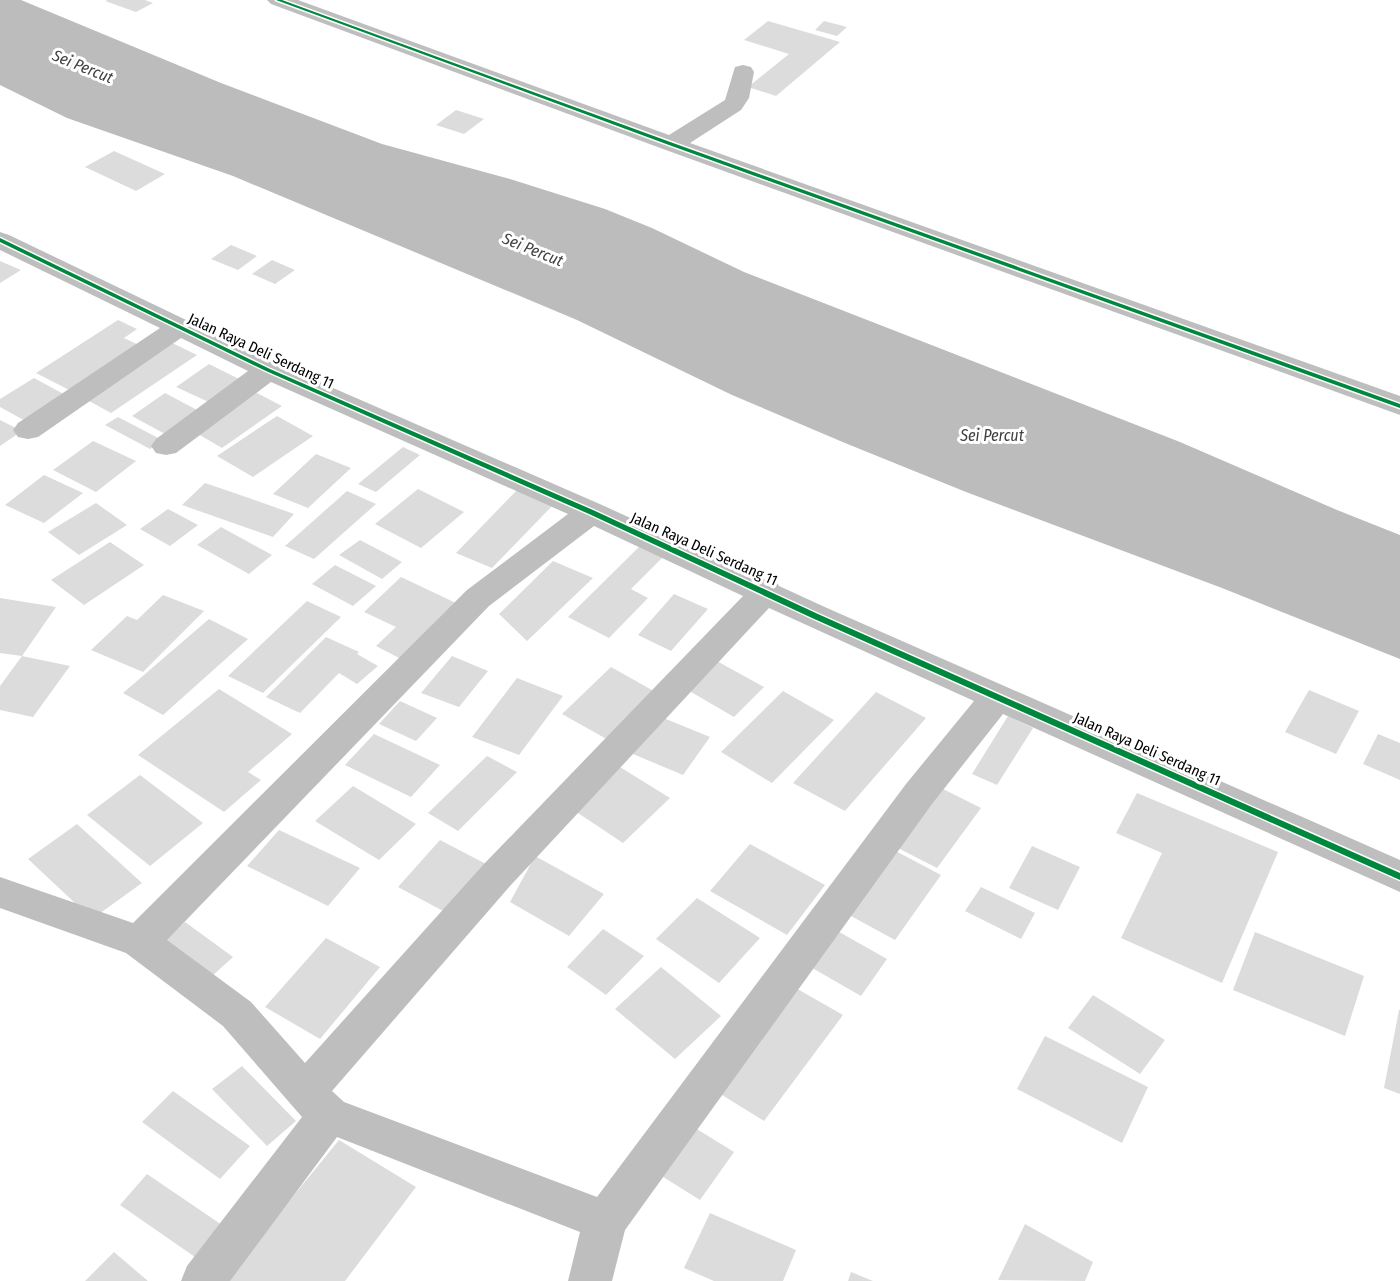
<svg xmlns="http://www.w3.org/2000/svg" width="1400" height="1281" font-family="'Fira Sans Condensed',sans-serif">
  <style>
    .water { fill: #bcbcbc }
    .building { fill: #dcdcdc }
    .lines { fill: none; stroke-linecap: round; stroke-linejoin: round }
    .minor { fill: #bebebe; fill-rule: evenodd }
    .cycleway-casing { stroke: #fff; stroke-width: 3 }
    .cycleway { fill: #00873e; fill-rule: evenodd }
    .labels { text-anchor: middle; stroke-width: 6; stroke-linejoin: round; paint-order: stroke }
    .street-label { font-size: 15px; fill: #000; stroke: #fff }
    .water-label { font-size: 16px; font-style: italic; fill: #404040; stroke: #fff }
  </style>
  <rect width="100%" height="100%" fill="#fff"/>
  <!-- water -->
  <path class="water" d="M 0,0 L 21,0 L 221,83 L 382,144 L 510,179 L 605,209 L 652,228 L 744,272 L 1180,442 L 1337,510 L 1400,535 L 1400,659 L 1222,588 L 966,492 L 845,443 L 732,395 L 577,320 L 233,176 L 67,118 L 0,85 Z"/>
  <!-- building -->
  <path class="building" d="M 108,0 L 145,0 L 153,3 L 136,12 L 105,1 Z
    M 768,21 L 840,42 L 776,96 L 748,87 L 789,54 L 744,40 Z
    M 824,21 L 847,27 L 837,36 L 815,30 Z
    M 456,110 L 484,119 L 464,134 L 436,125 Z
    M 114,151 L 165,174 L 136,191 L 85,167 Z
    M 231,245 L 257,256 L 238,270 L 211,259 Z
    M 272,260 L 295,270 L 275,284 L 252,274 Z
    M 0,261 L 21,270 L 0,283 Z
    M 118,320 L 137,329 L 124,338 L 145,348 L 77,394 L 36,373 Z
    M 166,340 L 197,355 L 111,413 L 80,396 Z
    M 209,364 L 245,382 L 213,404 L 176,387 Z
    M 34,378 L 71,398 L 31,424 L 0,407 L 0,399 Z
    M 253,391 L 282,406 L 222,448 L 193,431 Z
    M 165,393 L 199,411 L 165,434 L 132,416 Z
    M 277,416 L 313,436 L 253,477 L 217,456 Z
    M 118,417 L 162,440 L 150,449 L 105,425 Z
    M 0,420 L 22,431 L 0,446 Z
    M 93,441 L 136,461 L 96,492 L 53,470 Z
    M 403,447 L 420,455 L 376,492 L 358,484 Z
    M 316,454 L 351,468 L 308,508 L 273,494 Z
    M 44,475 L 83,493 L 44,523 L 5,505 Z
    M 205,483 L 246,497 L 294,514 L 273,537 L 182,505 Z
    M 418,489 L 464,512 L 421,548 L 375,524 Z
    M 518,489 L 554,504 L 492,568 L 456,553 Z
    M 347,491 L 376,504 L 314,559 L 285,546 Z
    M 96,503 L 127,525 L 79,555 L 48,532 Z
    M 168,509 L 198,525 L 170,546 L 140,529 Z
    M 221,527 L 272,555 L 249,574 L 197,545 Z
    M 360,540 L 402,562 L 382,579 L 339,555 Z
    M 110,542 L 144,565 L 84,605 L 51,580 Z
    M 640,546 L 663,557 L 631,589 L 648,598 L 609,638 L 568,617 Z
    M 553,561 L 593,578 L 527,641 L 499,614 Z
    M 335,565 L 376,586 L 353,606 L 312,584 Z
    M 401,577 L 458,604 L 401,659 L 376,646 L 396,627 L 364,612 Z
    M 674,594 L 708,609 L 671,651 L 638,635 Z
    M 163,595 L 204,611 L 143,672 L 91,650 L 127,616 L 137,620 Z
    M 0,598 L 56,607 L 22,656 L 0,653 Z
    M 307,601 L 341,617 L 263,693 L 228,676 Z
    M 209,619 L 248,639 L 163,715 L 123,693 Z
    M 326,637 L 359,652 L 357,654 L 378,666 L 357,684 L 339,673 L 300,713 L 266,697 Z
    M 22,656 L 70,666 L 33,717 L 0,710 L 0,686 Z
    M 452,656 L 488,671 L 459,707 L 421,693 Z
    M 715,660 L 764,687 L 734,717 L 686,689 Z
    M 611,667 L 659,694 L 610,741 L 562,714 Z
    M 517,678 L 563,696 L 519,755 L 472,737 Z
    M 219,689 L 292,734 L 248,772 L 261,780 L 224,812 L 138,755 Z
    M 1309,690 L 1359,711 L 1336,754 L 1285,732 Z
    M 783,691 L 834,720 L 772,783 L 721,752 Z
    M 876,692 L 926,718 L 845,811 L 793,783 Z
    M 400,701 L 437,718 L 416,741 L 379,724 Z
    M 1008,716 L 1033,728 L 997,785 L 972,774 Z
    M 661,717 L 710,737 L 683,775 L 633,754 Z
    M 374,734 L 440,765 L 411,797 L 345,765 Z
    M 1378,734 L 1400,743 L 1400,780 L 1363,764 Z
    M 487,756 L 517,772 L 458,831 L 428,813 Z
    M 615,764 L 670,798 L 623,843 L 569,807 Z
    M 140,775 L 203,823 L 150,866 L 87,815 Z
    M 353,786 L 416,824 L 379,860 L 315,821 Z
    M 939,787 L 981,808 L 937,868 L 894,846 Z
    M 1137,793 L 1278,852 L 1222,983 L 1121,938 L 1162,853 L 1116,833 Z
    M 77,824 L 142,883 L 92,919 L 28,859 Z
    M 279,830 L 360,868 L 328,906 L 247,866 Z
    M 440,840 L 486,864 L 445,912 L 398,887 Z
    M 750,844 L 825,885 L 787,935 L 710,891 Z
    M 1032,846 L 1080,867 L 1058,910 L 1009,888 Z
    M 888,847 L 941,875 L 895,940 L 840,910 Z
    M 535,856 L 604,894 L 569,936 L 510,902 Z
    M 981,887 L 1035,913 L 1021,939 L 965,911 Z
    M 697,898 L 760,938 L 719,983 L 656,939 Z
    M 185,922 L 233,957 L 201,986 L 153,949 Z
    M 603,929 L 644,956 L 606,995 L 567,967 Z
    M 834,929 L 887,959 L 861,996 L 807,965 Z
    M 1255,932 L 1364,976 L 1345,1036 L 1233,990 Z
    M 326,938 L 380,967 L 320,1039 L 265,1007 Z
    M 661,967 L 721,1016 L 675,1059 L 615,1009 Z
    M 794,987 L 843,1015 L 764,1121 L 714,1090 Z
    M 1093,995 L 1165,1040 L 1140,1074 L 1068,1028 Z
    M 1399,1010 L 1400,1010 L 1400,1094 L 1384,1088 Z
    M 1045,1036 L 1148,1087 L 1122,1143 L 1017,1089 Z
    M 242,1066 L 296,1121 L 267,1146 L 212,1089 Z
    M 173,1091 L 250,1146 L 220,1179 L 142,1122 Z
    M 687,1123 L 734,1152 L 700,1200 L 652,1170 Z
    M 339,1140 L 416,1187 L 345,1281 L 224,1281 Z
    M 147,1174 L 222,1225 L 195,1257 L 120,1205 Z
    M 710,1213 L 796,1250 L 783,1281 L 714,1281 L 684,1268 Z
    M 1025,1224 L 1093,1262 L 1085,1281 L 998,1280 Z
    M 114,1252 L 148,1281 L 85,1281 Z
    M 851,1272 L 873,1281 L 848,1281 Z"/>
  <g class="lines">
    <!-- minor -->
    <path class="minor" d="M 267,0 L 298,0 L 669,135 L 725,100 L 735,67 L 743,65 L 751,67 L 754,72 L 749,98 L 741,110 L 690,143 L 1400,396 L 1400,415 L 663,149 L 271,4 Z
      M 0,232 L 9,235 L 278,364 L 602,505 L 766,580 L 777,583 L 779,586 L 827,608 L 1400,860 L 1400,892 L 1003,714 L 932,804 L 625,1230 L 612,1281 L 568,1281 L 580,1232 L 337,1137 L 230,1281 L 181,1281 L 187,1266 L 302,1117 L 223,1026 L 126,953 L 0,908 L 0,877 L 133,923 L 467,590 L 568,514 L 271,382 L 176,453 L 166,455 L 156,453 L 151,446 L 156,439 L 248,371 L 181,338 L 38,437 L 28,439 L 18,437 L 13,430 L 18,423 L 160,328 L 0,250 ZM 594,526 L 743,596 L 484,864 L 305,1063 L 251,1002 L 167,940 L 489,606 ZM 769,608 L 974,701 L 906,784 L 597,1197 L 344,1102 L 332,1091 L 510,886 Z"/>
    <!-- cycleway casing -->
    <g class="cycleway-casing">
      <path id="cycleway" d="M 276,0 L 282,0 L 673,143 L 1400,404 L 1400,408 L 669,145 Z
        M 0,238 L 270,369 L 593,510 L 818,614 L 1400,873 L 1400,880 L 812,618 L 589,514 L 266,371 L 0,242 Z"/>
    </g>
    <!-- cycleway -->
    <use href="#cycleway" class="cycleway"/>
  </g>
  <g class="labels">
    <!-- street labels -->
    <g class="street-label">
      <text transform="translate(261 351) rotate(25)" y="5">Jalan Raya Deli Serdang 11</text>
      <text transform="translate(704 549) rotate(24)" y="5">Jalan Raya Deli Serdang 11</text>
      <text transform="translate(1147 749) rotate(24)" y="5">Jalan Raya Deli Serdang 11</text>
    </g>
    <!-- water labels -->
    <g class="water-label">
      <text transform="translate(83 66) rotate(22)" y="6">Sei Percut</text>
      <text transform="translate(533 249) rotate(22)" y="6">Sei Percut</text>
      <text x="992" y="441">Sei Percut</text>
    </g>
  </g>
</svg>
